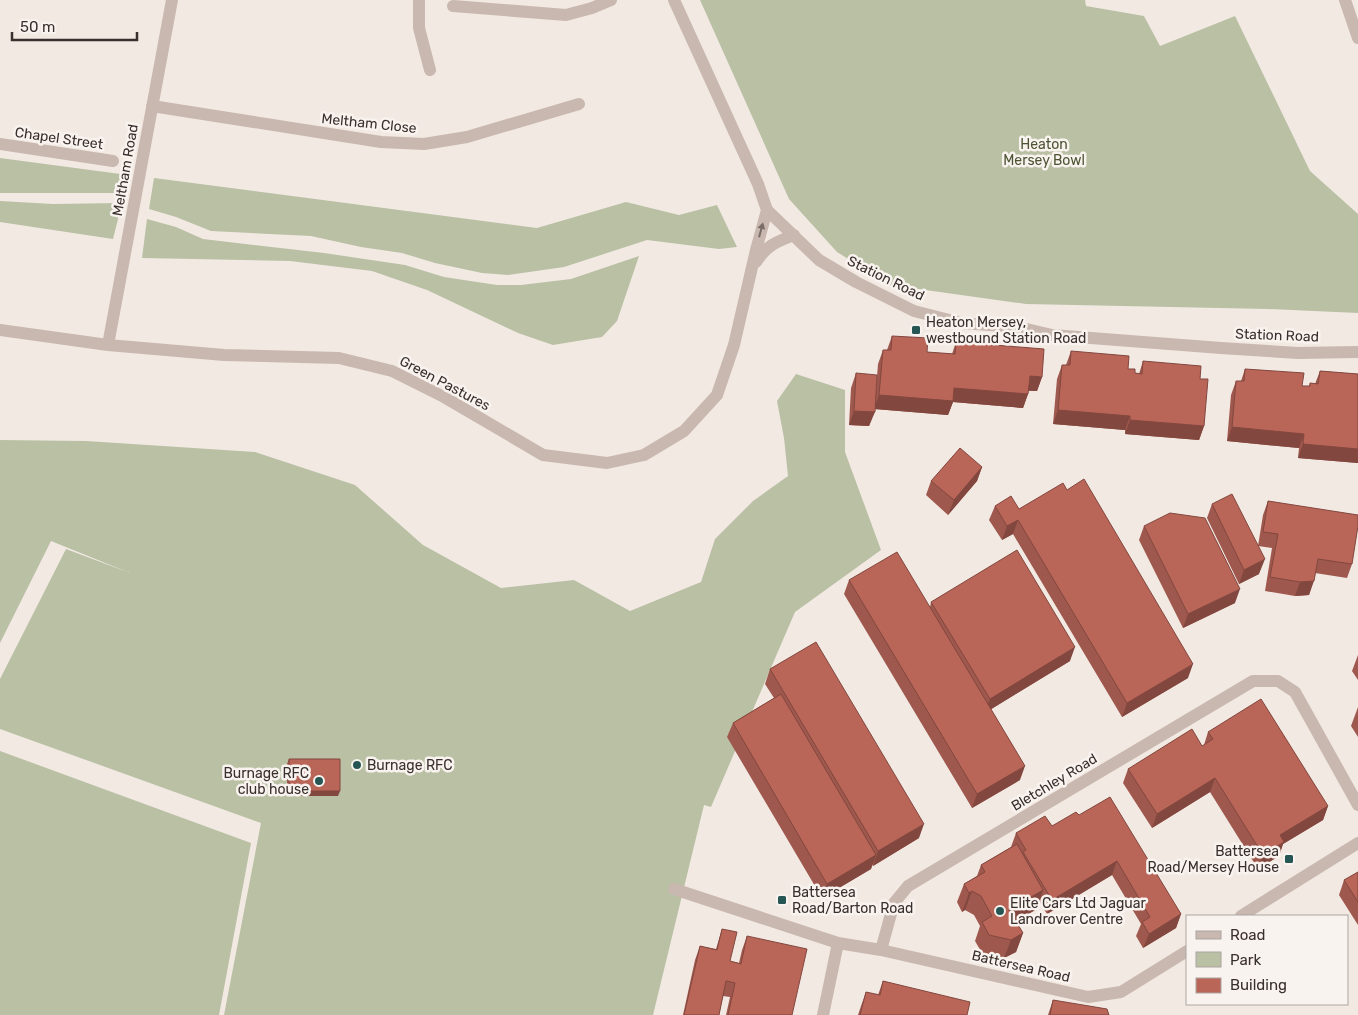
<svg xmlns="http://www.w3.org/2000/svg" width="1358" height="1015" font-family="Rubik,sans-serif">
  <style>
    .green { fill: #b9c0a4 }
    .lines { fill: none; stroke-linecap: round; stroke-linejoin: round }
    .minor { stroke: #c9b8af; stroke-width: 12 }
    .wall { fill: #9f584d }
    .shaded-wall { fill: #82473e }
    .building { fill: #b96659; stroke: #82473e }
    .oneway { fill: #7a6d67 }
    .poi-dot { fill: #265654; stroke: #f9f3ef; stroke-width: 2 }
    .labels { text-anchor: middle; stroke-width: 5; stroke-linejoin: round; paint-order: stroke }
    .street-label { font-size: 14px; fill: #392f2c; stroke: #f9f3ef }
    .park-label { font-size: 14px; fill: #4c5433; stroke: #f9f3ef }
    .poi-label { font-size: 14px; fill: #392f2c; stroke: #f9f3ef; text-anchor: start }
  </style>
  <rect width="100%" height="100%" fill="#f2e9e3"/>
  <!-- green -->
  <path class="green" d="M 700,0 L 1085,0 L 1086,6 L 1144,16 L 1160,46 L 1235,16 L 1310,171 L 1358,214 L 1358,313 L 1268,309 L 1026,304 L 890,285 L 837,252 L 789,199 Z
    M 0,158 L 128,175 L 125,193 L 0,193 Z
    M 154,178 L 537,228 L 626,202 L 679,215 L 717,205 L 737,247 L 719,249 L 647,240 L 564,267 L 508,275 L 482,273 L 435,263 L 402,253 L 361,247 L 311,236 L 211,231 L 176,217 L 149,209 Z
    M 0,201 L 53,204 L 122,203 L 113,239 L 0,222 Z
    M 147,219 L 176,227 L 203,239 L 324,253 L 405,265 L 444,277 L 497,285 L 521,285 L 571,279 L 639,256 L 617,321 L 602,337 L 553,345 L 518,333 L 427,290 L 372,271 L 290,261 L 142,258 Z
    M 796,374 L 845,390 L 845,452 L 881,550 L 795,612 L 711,807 L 704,805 L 653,1015 L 224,1015 L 261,823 L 0,729 L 0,679 L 66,549 L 130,573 L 51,541 L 0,643 L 0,440 L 86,441 L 255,452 L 355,485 L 423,545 L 501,588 L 574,580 L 630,611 L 701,582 L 715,539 L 753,501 L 788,476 L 784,438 L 777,401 Z
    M 0,751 L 251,843 L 219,1015 L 0,1015 Z"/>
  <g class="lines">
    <!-- minor -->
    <path class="minor" d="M 419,0 L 419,28 L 430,70
      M 674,0 L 758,184 L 767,210 L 819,260 L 856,282 L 914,311 L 961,323 L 1018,327 L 1052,335 L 1221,348 L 1298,353 L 1358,352
      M 1345,0 L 1358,38
      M 453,6 L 566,15 L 592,8 L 611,0
      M 152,106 L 381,142 L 424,144 L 467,137 L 579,104
      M 0,144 L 113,161
      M 756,262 C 767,245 776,242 794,235
      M 0,330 L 108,345 L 224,355 L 339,358 L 392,371 L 444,397 L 543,455 L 607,463 L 644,455 L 684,431 L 717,395 L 734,345 L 756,250 L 767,210
      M 108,345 L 172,0
      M 674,889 L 838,943 L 881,950 L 1088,997 L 1121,992 L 1187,951
      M 1241,916 L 1358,843
      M 881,950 L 894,903 L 908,886 L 1253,681 L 1278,681 L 1295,692 L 1358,805
      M 823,1015 L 838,943"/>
  </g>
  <!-- wall -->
  <path class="wall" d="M 892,336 L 927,352 L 952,354 L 956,342 L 1042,377 L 1037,391 L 1028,391 L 1028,394 L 1023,408 L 953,402 L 948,415 L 875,409 L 869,426 L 849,425 L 851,388 L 856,373 L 876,390 L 878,364 L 883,350 L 887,350 Z
    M 1071,351 L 1128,369 L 1135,373 L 1139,374 L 1143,361 L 1200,379 L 1204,426 L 1199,440 L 1125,434 L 1125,430 L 1053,424 L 1057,379 L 1062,365 L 1066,365 Z
    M 1245,369 L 1302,386 L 1309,386 L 1310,383 L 1315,384 L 1320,371 L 1358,374 L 1358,463 L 1298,458 L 1299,448 L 1227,441 L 1231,395 L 1236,381 L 1241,381 Z
    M 982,467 L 977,481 L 948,515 L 926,495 L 931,481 Z
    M 1268,501 L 1352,564 L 1347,578 L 1315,573 L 1309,595 L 1295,596 L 1265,591 L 1272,548 L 1258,546 L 1259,574 L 1239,584 L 1207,518 L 1212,504 L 1258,546 L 1263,515 Z
    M 995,506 L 1019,509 L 1188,678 L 1122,717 L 1013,534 L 1002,540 L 989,520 Z
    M 1144,526 L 1235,603 L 1183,628 L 1139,540 Z
    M 849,580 L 930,607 L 931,602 L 1070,661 L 991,709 L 1020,780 L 972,808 L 844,594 Z
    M 1358,655 L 1358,680 L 1352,671 Z
    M 770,669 L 919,838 L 873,866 L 872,864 L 871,869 L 822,898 L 727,737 L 733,723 L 774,698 L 765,684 Z
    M 1358,707 L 1358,737 L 1351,726 Z
    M 1208,732 L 1328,806 L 1323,820 L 1283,844 L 1279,856 L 1258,869 L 1210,792 L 1152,828 L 1123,783 L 1128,769 L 1202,746 L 1204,745 Z
    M 289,759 L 338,796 L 287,796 L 287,764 Z
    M 1079,815 L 1181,914 L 1176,928 L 1143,948 L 1136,936 L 1141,924 L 1112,875 L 1047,914 L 1039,901 L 1037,909 L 1016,921 L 1023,933 L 1016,952 L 1004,958 L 982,953 L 975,941 L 980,926 L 974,915 L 965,910 L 962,912 L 957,902 L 964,884 L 977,876 L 981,865 L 1011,847 L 1016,833 L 1052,826 Z
    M 1358,872 L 1358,925 L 1339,895 L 1344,880 Z
    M 722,929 L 730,961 L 739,963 L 742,950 L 747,936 L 792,1015 L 726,1015 L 730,997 L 723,996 L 719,1015 L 683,1015 L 695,960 L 700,946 L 716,949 Z
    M 883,981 L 967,1015 L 858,1015 L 861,1006 L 866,992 L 878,995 Z
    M 1053,1000 L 1109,1015 L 1048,1015 Z"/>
  <!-- shaded-wall -->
  <path class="shaded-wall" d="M 1030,376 L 1042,377 L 1037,391 L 1024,390 Z
    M 954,388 L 1028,394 L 1023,408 L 953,402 L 948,415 L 874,409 L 879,395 Z
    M 1058,410 L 1130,416 L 1125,430 L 1053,424 Z
    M 854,411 L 875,412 L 869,426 L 849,425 Z
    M 1130,420 L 1204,426 L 1199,440 L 1125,434 Z
    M 1232,427 L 1304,434 L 1299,448 L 1227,441 Z
    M 1303,444 L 1358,449 L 1358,463 L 1298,458 Z
    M 982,467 L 977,481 L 948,515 L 954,500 Z
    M 1018,520 L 1013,534 L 1002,540 L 1007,526 Z
    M 1265,559 L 1259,574 L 1239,584 L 1244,570 Z
    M 1314,581 L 1309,595 L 1295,596 L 1300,582 Z
    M 1240,589 L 1235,603 L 1183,628 L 1188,614 Z
    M 1075,647 L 1070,661 L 985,713 L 990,699 Z
    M 1193,664 L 1188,678 L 1122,717 L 1127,703 Z
    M 1025,766 L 1020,780 L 972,808 L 977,794 Z
    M 1215,778 L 1210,792 L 1152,828 L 1157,814 Z
    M 289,791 L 340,791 L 338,796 L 287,796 Z
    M 1328,806 L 1323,820 L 1283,844 L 1279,856 L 1258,869 L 1263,855 L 1280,835 Z
    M 924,824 L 919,838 L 873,866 L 878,851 Z
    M 876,855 L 871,869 L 822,898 L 827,884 Z
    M 1117,861 L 1112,875 L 1047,914 L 1052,900 Z
    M 1043,890 L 1037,909 L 1002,929 L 1009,910 Z
    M 972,891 L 965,910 L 962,912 L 969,893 Z
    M 1181,914 L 1176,928 L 1143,948 L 1149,934 Z
    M 1023,933 L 1016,952 L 1004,958 L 1011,940 Z"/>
  <!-- building -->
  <path class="building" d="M 892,336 L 928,338 L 927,352 L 955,354 L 956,342 L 1044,349 L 1042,377 L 1030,376 L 1028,394 L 954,388 L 953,401 L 879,395 L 883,350 L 891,350 Z
    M 1071,351 L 1129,356 L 1128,369 L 1135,369 L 1135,373 L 1142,374 L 1143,361 L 1201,366 L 1200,379 L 1208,379 L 1204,426 L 1130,420 L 1130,416 L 1058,410 L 1062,365 L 1070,365 Z
    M 1245,369 L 1304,373 L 1302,386 L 1310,386 L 1310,383 L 1318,384 L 1320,371 L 1358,374 L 1358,449 L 1303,444 L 1304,434 L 1232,427 L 1236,381 L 1244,381 Z
    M 856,373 L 877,375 L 875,412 L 854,411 Z
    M 960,448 L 982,467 L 954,500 L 931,481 Z
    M 1084,479 L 1193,664 L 1127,703 L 1018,520 L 1007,526 L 995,506 L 1011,496 L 1019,509 L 1063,483 L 1067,490 Z
    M 1232,494 L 1265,559 L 1244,570 L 1212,504 Z
    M 1268,501 L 1358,515 L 1358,526 L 1352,564 L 1318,559 L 1314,581 L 1300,582 L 1270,577 L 1278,534 L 1263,532 Z
    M 1170,513 L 1205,518 L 1240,589 L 1188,614 L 1144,526 Z
    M 1017,550 L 1075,647 L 990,699 L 931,602 Z
    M 897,552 L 1025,766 L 977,794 L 849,580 Z
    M 816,642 L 924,824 L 878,851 L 770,669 Z
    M 781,694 L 876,855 L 827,884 L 733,723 Z
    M 1261,699 L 1328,806 L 1280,835 L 1284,842 L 1263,855 L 1215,778 L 1157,814 L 1128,769 L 1192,729 L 1202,746 L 1213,739 L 1208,732 Z
    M 289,759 L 340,759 L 340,791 L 289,791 Z
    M 1110,797 L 1181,914 L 1149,934 L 1142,922 L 1150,917 L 1117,861 L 1052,900 L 1023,852 L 1026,850 L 1016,833 L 1045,816 L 1052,826 L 1076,812 L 1079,815 Z
    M 1017,844 L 1043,890 L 1009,910 L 1023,933 L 1011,940 L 989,935 L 982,922 L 992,916 L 981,896 L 972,891 L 969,893 L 964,884 L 985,872 L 981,865 Z
    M 1358,872 L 1358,902 L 1344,880 Z
    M 722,929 L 737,932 L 730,961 L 741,964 L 747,936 L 807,949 L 792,1015 L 728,1015 L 735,983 L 726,981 L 719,1015 L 684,1015 L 700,946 L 717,950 Z
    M 883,981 L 970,1002 L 967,1015 L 860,1015 L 866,992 L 880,995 Z
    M 1053,1000 L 1107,1009 L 1109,1015 L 1050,1015 Z"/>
  <!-- one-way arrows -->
  <defs><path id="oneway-solid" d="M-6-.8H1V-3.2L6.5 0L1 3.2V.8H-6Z" transform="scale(1.25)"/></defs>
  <use class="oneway" href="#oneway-solid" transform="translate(761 230) rotate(-75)"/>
  <!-- markers -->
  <g class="poi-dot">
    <rect x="911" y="325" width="10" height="10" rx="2.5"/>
    <circle cx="357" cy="765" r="5"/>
    <circle cx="319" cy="781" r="5"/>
    <rect x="1284" y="854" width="10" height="10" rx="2.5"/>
    <rect x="777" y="895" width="10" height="10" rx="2.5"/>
    <circle cx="1000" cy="911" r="5"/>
  </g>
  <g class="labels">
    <!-- street labels -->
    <g class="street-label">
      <text transform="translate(369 123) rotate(6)" y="5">Meltham Close</text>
      <text transform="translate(59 138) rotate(8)" y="5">Chapel Street</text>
      <text transform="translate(125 170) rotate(-80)" y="5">Meltham Road</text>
      <text transform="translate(886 278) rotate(26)" y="5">Station Road</text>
      <text transform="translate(1277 335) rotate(2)" y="5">Station Road</text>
      <text transform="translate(445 383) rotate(28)" y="5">Green Pastures</text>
      <text transform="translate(1054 782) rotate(-31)" y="5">Bletchley Road</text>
      <text transform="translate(1021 966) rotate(13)" y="5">Battersea Road</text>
    </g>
    <!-- park labels -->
    <g class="park-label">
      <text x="1044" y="149">Heaton<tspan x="1044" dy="16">Mersey Bowl</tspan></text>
    </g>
    <!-- poi labels -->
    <g class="poi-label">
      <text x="926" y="327">Heaton Mersey,<tspan x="926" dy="16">westbound Station Road</tspan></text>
      <text x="367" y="770">Burnage RFC</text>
      <text x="309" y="778" text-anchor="end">Burnage RFC<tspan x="309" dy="16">club house</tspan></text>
      <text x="1279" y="856" text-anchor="end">Battersea<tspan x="1279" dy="16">Road/Mersey House</tspan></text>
      <text x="792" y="897">Battersea<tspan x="792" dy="16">Road/Barton Road</tspan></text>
      <text x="1010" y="908">Elite Cars Ltd Jaguar<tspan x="1010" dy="16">Landrover Centre</tspan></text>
    </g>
  </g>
  <!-- legend -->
  <rect x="1186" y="915" width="162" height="90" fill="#f9f3ef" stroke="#aca5a1"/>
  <rect x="1196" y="931" width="25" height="8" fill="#c9b8af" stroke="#aca5a1"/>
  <text x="1230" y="940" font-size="15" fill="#392f2c">Road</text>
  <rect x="1196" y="952" width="25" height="15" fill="#b9c0a4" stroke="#aca5a1"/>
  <text x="1230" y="965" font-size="15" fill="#392f2c">Park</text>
  <rect x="1196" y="978" width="25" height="15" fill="#b96659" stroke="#aca5a1"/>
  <text x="1230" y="990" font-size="15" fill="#392f2c">Building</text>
  <!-- scale -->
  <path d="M12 32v8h125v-8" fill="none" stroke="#392f2c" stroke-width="2.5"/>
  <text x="20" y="32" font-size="15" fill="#392f2c" stroke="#f9f3ef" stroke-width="4" paint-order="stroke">50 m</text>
</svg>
